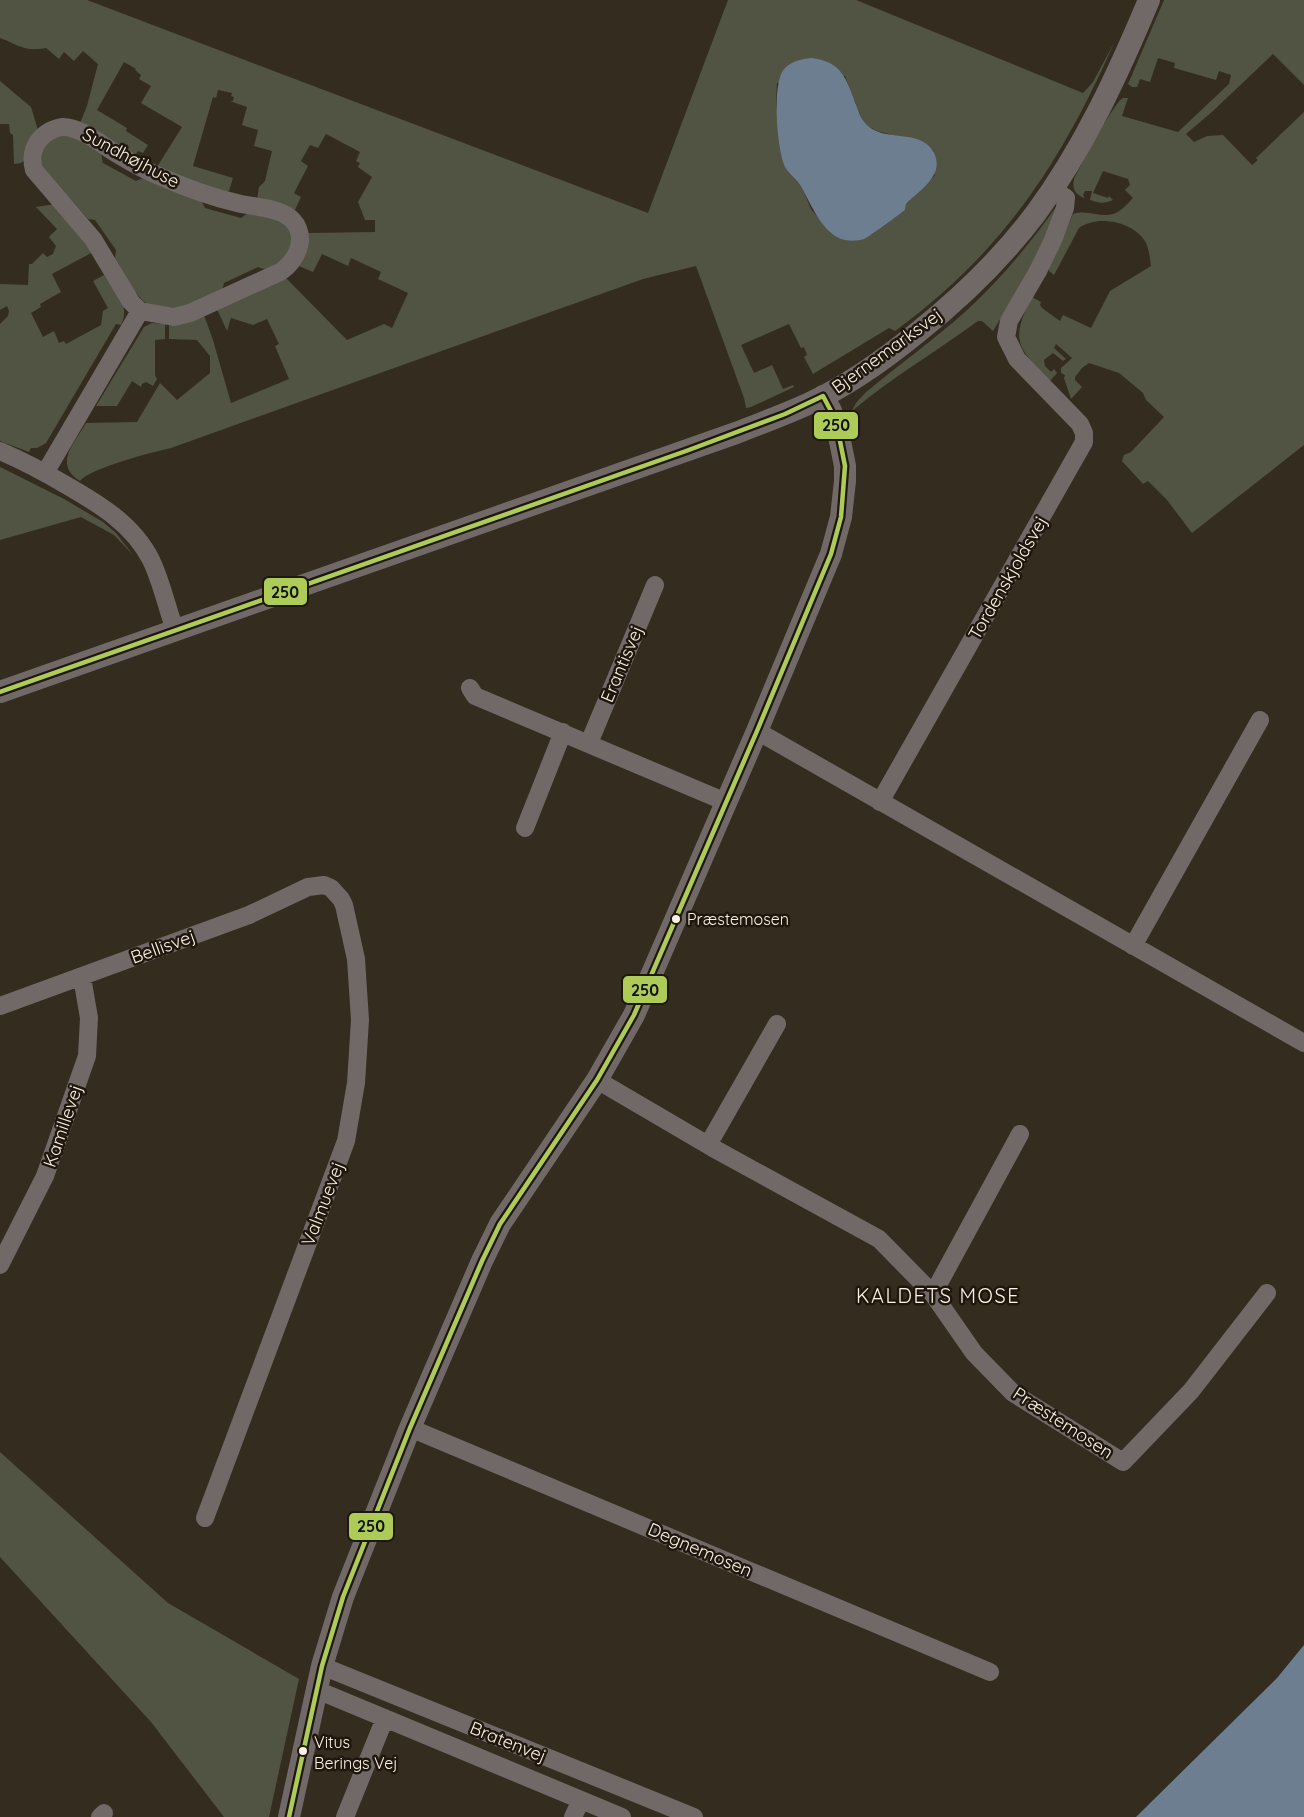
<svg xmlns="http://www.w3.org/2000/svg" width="1304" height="1817" font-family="Quicksand,sans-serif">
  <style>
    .green { fill: #515343; fill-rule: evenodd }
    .water { fill: #6c7e90 }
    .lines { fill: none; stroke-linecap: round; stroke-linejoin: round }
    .minor { stroke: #706967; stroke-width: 18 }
    .tertiary { stroke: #706967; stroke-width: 22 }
    .bus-1-casing { stroke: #1f170e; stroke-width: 9 }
    .bus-1 { stroke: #adcb57; stroke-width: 4.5 }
    .bus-dot { fill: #fdf2e5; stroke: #1f170e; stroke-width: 2 }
    .labels { text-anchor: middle; stroke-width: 5; stroke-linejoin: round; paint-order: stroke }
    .bus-label { font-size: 16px; fill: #fdf2e5; stroke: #1f170e; text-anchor: start }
    .street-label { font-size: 18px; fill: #fdf2e5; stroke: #1f170e }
    .neighbourhood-label { font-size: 20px; letter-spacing: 1.5px; fill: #fdf2e5; stroke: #1f170e }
    .line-badge { stroke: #1f170e; stroke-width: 2 }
    .pale-badge-label { font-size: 16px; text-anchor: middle; font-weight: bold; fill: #111 }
  </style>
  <rect width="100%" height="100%" fill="#352c20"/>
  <!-- green -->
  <path class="green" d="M 0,0 L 87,0 L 648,213 L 728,0 L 856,0 L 1083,93 L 1093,82 L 1114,43 C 1061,163 1003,252 895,331 L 889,328 L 813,374 L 804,357 L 807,355 L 804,347 L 801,348 L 789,324 L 741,345 L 754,373 L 772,365 L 783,389 L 793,385 L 794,387 L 751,407 L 746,408 L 744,398 L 696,266 L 643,279 L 171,448 C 153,452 90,468 80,481 C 53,464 74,444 86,423 L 137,422 L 160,383 L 177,400 L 210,373 L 210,356 L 197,340 L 169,339 L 169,325 L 204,315 L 213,340 L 231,403 L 289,379 L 275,346 L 279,344 L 267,319 L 253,325 L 231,318 L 227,331 L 217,309 L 285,277 L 347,340 L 384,324 L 392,328 L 408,293 L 378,279 L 381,272 L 351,258 L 348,266 L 322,254 L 313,272 L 299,266 C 307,256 309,246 307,233 L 375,232 L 375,220 L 365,220 L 358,202 L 372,177 L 358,167 L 360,163 L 356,161 L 360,152 L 326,134 L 318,148 L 310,145 L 301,161 L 308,166 L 294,193 L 301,197 L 294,212 L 257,200 L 259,187 L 265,181 L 272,151 L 254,146 L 258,130 L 242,125 L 247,107 L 230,101 L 233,101 L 234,97 L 231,96 L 232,93 L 218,90 L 216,98 L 213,97 L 193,166 L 233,178 L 229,191 L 226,191 L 225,193 L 157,167 L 182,127 L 141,103 L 151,86 L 139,79 L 141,75 L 135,70 L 136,69 L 124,62 L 97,110 L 127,128 L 126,131 L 148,145 L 143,153 L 138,151 L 135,156 L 80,123 L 87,106 L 98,64 L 83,51 L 74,61 L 64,52 L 59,59 L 46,48 C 24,52 19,45 0,38 ZM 845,76 L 863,122 L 869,127 L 877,131 L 900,137 L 935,175 L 906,204 L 905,210 L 871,235 L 828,229 L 811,209 L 802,187 L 789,173 L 784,165 L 779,131 L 776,103 L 777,83 Z
    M 1164,0 L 1304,0 L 1304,85 L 1273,54 L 1213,111 L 1186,134 L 1194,142 L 1207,136 L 1223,135 L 1252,165 L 1258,160 L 1256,158 L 1304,112 L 1304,445 L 1192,533 L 1167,500 L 1148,481 L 1143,484 L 1122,461 L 1124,455 L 1131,452 L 1164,417 L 1146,400 L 1143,393 L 1119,373 L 1089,363 L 1082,368 L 1075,377 L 1075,380 L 1082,387 L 1071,399 L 1064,378 L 1065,375 L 1061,373 L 1061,368 L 1072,358 L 1056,344 L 1054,348 L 1066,359 L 1063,361 L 1053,353 L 1044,360 L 1045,366 L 1051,372 L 1054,369 L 1057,373 L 1050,381 C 1018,348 1009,341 1032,297 L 1041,302 L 1040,305 L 1042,308 L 1060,321 L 1063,315 L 1091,328 L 1110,291 L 1151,266 C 1150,258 1149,250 1146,243 C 1135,222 1098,214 1079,228 L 1054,275 L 1049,271 L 1049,268 L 1073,214 C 1087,209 1100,218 1113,214 C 1122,211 1128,203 1133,198 L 1125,190 L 1130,185 L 1128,179 L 1103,171 L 1093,193 L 1108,198 L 1109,196 L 1113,200 C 1104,204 1099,203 1090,200 L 1092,191 L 1085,191 L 1083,195 L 1085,198 C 1075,195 1072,189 1074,179 C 1081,166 1113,103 1123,98 C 1125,98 1126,98 1128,98 L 1122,116 L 1178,132 L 1229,84 L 1231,75 L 1219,71 L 1216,80 L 1174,68 L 1175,63 L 1158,58 L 1150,82 L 1140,79 L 1137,87 L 1132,87 L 1128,84 Z
    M 0,81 L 31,107 L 38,130 L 25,160 L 21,163 L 14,164 L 13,135 L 10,133 L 9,124 L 0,124 Z
    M 72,135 L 101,153 L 103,163 L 136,181 L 145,177 L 201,200 L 205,208 L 241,218 L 248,213 C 263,216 291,217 292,238 C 292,244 289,251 287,257 L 266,270 L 258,267 L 224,283 L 222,291 L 181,309 L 149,305 L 143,301 L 131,287 L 115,258 L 116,250 L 95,220 L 88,219 L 41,166 C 40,154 45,140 56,136 C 60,134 68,135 72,135 Z
    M 55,204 L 93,252 L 52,274 L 61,292 L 40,304 L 41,307 L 31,313 L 43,337 L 54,331 L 59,343 L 64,341 L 66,344 L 101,325 L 103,311 L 108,308 L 93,281 L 104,275 C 115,291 131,305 121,325 L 116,324 L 46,443 L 37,448 L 31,448 L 29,452 L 0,441 L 0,324 L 8,316 L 9,311 L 7,306 L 0,310 L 0,284 L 28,285 L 29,264 L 32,264 L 43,253 L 47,257 L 53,254 L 56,246 L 49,237 L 57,229 L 36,207 Z
    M 1056,207 L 1055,219 L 1025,278 L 993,331 L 982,321 L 978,321 C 936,352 892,377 852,411 L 856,403 L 865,393 C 898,365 934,340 966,311 C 1000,280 1029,245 1056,207 Z
    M 152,323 L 165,324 L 165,339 L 155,340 L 155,375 L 157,379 L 153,386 L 146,382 L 142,384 L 141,387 L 132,381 L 117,406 L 96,406 L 144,327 Z
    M 0,467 L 64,499 L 103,522 L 116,533 L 133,555 L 114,535 L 81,517 L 0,540 Z
    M 0,1452 L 168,1603 L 299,1679 L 269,1817 L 224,1817 L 151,1722 L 0,1557 Z"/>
  <!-- water -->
  <path class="water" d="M 811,58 C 843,61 847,81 857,107 C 859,112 861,119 865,123 C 883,144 921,127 934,153 C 945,175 920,190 906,204 L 905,210 C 900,214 869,237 864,239 C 858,241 851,241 845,240 C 824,236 811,205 802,188 C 798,180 789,175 785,167 C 777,150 771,81 785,68 C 792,61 802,59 811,58 Z
    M 1304,1645 L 1304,1817 L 1136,1817 L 1277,1678 Z"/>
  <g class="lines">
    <!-- minor -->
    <path class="minor" d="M 62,127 C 80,126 103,146 119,155 C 132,163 145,170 159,176 C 184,187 211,197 237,203 C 253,207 272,207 286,215 C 310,230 300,259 280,272 L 190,313 L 174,317 L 140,311 L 131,302 L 93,239 L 34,170 C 28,148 41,131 62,127 Z
      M 0,451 C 23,461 44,472 66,485 C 99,504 133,524 151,560 C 161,580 167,608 175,630
      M 45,473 L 140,311
      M 470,688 L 475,696 L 726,802
      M 757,731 L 1304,1043
      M 589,743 L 655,585
      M 880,802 L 1084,442 L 1084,433 L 1080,424 L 1017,359 L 1006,337 L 1009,321 L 1038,271 L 1053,240 L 1065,208 L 1066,198 L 1053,189
      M 525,828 L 563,732
      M 1133,946 L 1260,720
      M 0,1006 L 249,915 L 308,887 L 324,885 L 331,888 L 341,899 L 344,905 L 356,959 L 360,1020 L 356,1083 L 346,1141 L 205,1518
      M 597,1080 L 713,1148 L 879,1239 L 933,1294 L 974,1353 L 1013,1393 L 1123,1462 L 1191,1391 L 1267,1293
      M 708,1145 L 777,1024
      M 0,1265 L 45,1176 L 87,1056 L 89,1018 L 82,977
      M 933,1294 L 1020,1134
      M 410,1428 L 990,1672
      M 322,1666 L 694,1817
      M 317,1690 L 622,1817
      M 100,1817 L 104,1813
      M 345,1817 L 385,1718
      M 573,1817 L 581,1800"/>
    <!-- tertiary -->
    <path class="tertiary" d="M 0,692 L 736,433 C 761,423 787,414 812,402 C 850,384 885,359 918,332 C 962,297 1002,258 1036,213 C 1084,148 1118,74 1149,0
      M 289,1817 L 322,1666 L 343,1597 L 410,1428 L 482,1261 L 500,1224 L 597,1080 L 634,1015 L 757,731 L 831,554 L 841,517 L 845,481 L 845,466 L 839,436 L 831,411 L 823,396"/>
    <!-- bus-1 casing -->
    <g class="bus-1-casing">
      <path id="bus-1" d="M 0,692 L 686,451 L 785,414 L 823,396 L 831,411 L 839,436 L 845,466 L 841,517 L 831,554 L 757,731 L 634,1015 L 597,1080 L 500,1224 L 482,1261 L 410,1428 L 343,1597 L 322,1666 L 289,1817"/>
    </g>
    <!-- bus-1 -->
    <use href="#bus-1" class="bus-1"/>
  </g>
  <!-- markers -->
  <g class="bus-dot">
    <circle cx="676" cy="919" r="5"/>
    <circle cx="303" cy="1751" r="5"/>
  </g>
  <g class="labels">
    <!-- bus labels -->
    <g class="bus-label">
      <text x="687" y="925">Præstemosen</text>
      <text x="314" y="1748">Vitus<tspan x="314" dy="21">Berings Vej</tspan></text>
    </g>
    <!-- street labels -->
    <g class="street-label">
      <text transform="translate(131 158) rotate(28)" y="6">Sundhøjhuse</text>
      <text transform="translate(887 351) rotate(-36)" y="6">Bjernemarksvej</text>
      <text transform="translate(1008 578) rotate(-60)" y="6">Tordenskjoldsvej</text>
      <text transform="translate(622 664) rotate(-67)" y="6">Erantisvej</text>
      <text transform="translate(163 947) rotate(-20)" y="6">Bellisvej</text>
      <text transform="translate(63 1126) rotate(-71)" y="6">Kamillevej</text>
      <text transform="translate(323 1204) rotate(-69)" y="6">Valmuevej</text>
      <text transform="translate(1063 1423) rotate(33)" y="6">Præstemosen</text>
      <text transform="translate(700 1550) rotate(23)" y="6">Degnemosen</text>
      <text transform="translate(508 1742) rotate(22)" y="6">Bratenvej</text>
    </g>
    <!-- neighbourhood labels -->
    <g class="neighbourhood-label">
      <text x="938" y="1303">KALDETS MOSE</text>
    </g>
  </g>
  <g class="line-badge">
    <rect x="813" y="411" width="46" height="29" rx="6" fill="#adcb57"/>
    <rect x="263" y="577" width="45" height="29" rx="6" fill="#adcb57"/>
    <rect x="622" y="975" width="46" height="29" rx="6" fill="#adcb57"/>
    <rect x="348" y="1512" width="46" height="29" rx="6" fill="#adcb57"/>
  </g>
  <g class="pale-badge-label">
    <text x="836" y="431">250</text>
    <text x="285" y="598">250</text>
    <text x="645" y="996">250</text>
    <text x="371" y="1532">250</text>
  </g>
</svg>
